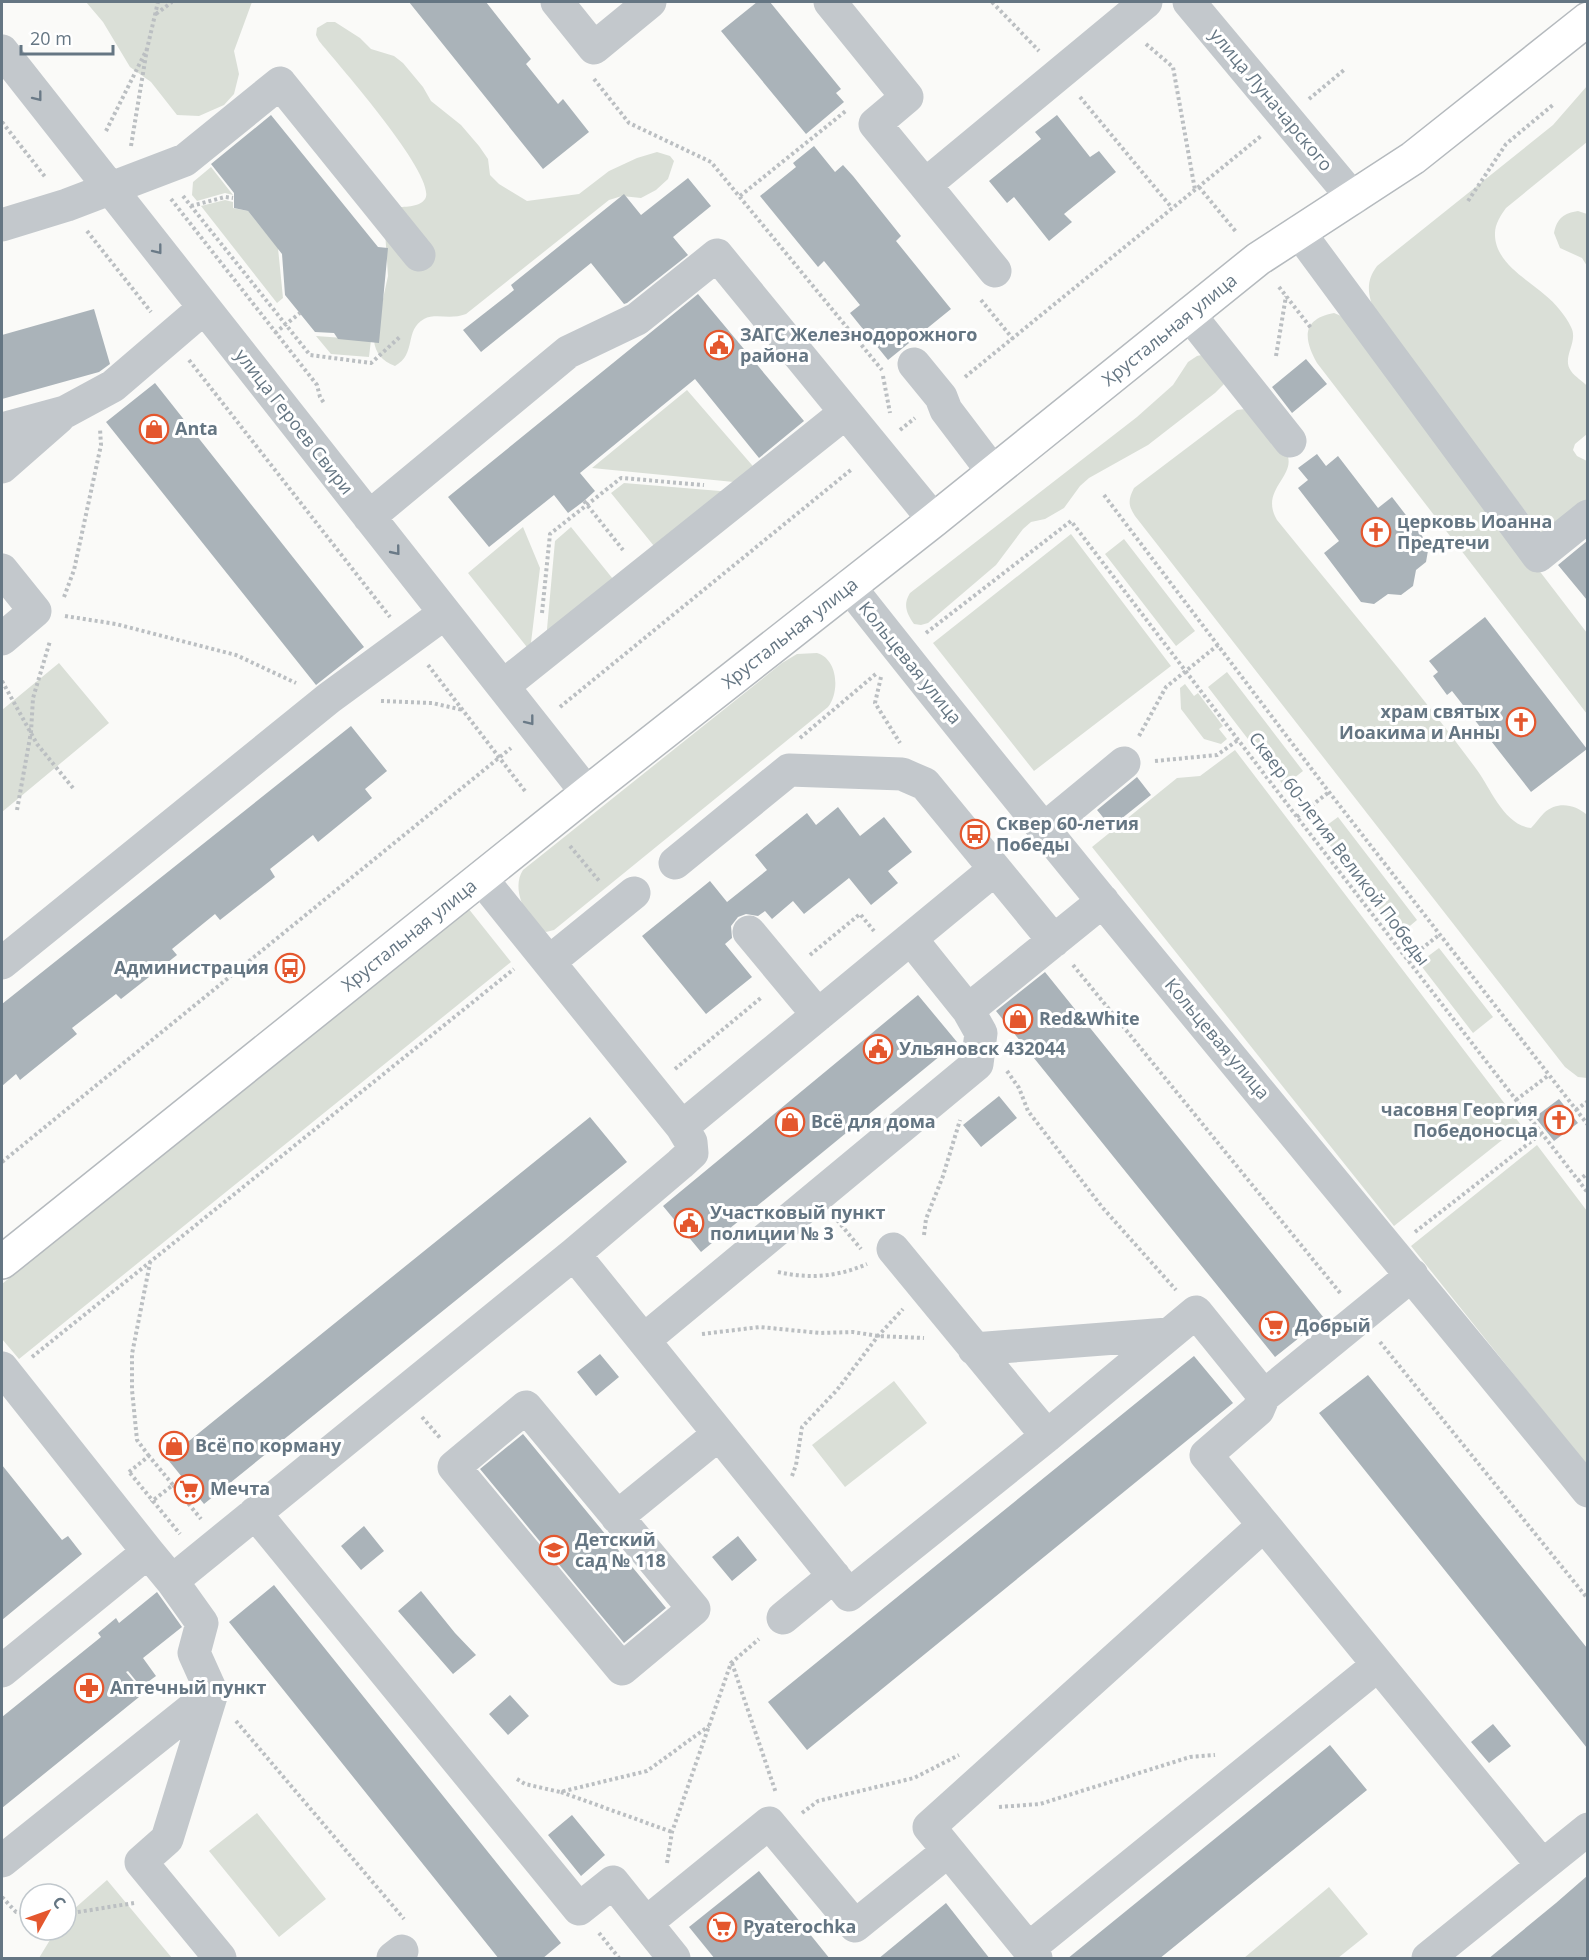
<svg xmlns="http://www.w3.org/2000/svg" width="1589" height="1960" font-family="'Open Sans',sans-serif">
  <style>
    .green { fill: #dadfd7 }
    .building { fill: #aab3b9 }
    .lines { fill: none; stroke-linecap: round; stroke-linejoin: round }
    .major-casing { stroke: #b5babe; stroke-width: 36 }
    .path { stroke: #bbbfc2; stroke-width: 4; stroke-dasharray: 3 3; stroke-linecap: butt }
    .minor { stroke: #c3c8cc; stroke-width: 33 }
    .major { stroke: #fff; stroke-width: 33 }
    .oneway { stroke: #6a7a87 }
    .labels { text-anchor: middle; stroke-width: 6; stroke-linejoin: round; paint-order: stroke }
    .street-label { font-size: 18px; fill: #657683; stroke: #fff }
    .poi-label { font-size: 18px; font-weight: bold; fill: #657683; stroke: #fff; text-anchor: start }
  </style>
  <rect width="100%" height="100%" fill="#fafaf8"/>
  <!-- green -->
  <path class="green" d="M 86,2 L 252,2 L 234,51 L 239,74 L 234,94 L 224,105 L 199,116 L 177,115 L 151,82 L 130,67 L 103,22 Z
    M 327,22 L 335,22 L 360,38 L 371,49 L 394,56 L 403,63 L 423,87 L 431,101 L 461,125 L 479,146 L 488,159 L 490,175 L 499,184 L 527,201 L 579,194 L 609,171 L 637,158 L 657,152 L 670,156 L 674,161 L 668,179 L 656,190 L 641,198 L 622,196 L 609,200 L 466,314 C 451,320 435,313 424,319 C 404,330 417,354 395,366 C 382,361 375,353 374,340 L 388,276 L 385,231 L 395,208 C 403,206 419,208 425,199 C 439,178 336,62 319,41 L 316,35 L 317,28 Z
    M 1587,86 L 1587,142 L 1506,208 C 1501,215 1495,224 1495,233 C 1494,262 1527,279 1545,295 C 1555,303 1566,316 1571,327 C 1579,342 1561,357 1571,371 C 1575,377 1583,381 1587,386 L 1587,434 L 1575,444 L 1573,450 L 1577,456 L 1587,461 L 1587,505 L 1544,536 L 1375,313 C 1368,295 1365,282 1377,266 L 1553,125 Z
    M 211,167 L 233,195 L 225,193 L 197,201 L 192,195 L 193,182 Z
    M 225,200 L 233,202 L 233,208 L 248,211 L 278,248 L 283,298 L 277,303 L 201,206 Z
    M 1578,211 L 1587,214 L 1587,266 L 1582,258 L 1560,248 L 1554,233 C 1557,218 1564,213 1578,211 Z
    M 1334,313 L 1346,318 L 1587,633 L 1587,714 L 1317,363 C 1303,338 1302,319 1334,313 Z
    M 316,336 L 371,340 L 369,357 L 331,354 Z
    M 1206,354 L 1224,384 L 1215,393 L 1148,445 L 1089,478 L 1080,486 L 1064,508 L 1045,519 L 1031,522 L 1023,529 L 996,565 L 928,623 L 921,625 L 914,624 C 906,613 903,604 910,593 L 1137,417 L 1173,385 L 1188,362 L 1197,356 Z
    M 687,390 L 758,472 L 744,483 L 592,468 Z
    M 1245,409 C 1255,420 1277,438 1285,450 C 1301,475 1258,488 1277,520 C 1344,603 1414,684 1477,770 C 1491,789 1504,825 1531,828 C 1536,823 1539,818 1544,813 C 1557,801 1575,804 1587,815 L 1587,1078 L 1578,1077 L 1565,1067 L 1135,516 C 1128,505 1128,500 1134,488 L 1237,410 Z
    M 624,483 L 732,492 L 658,551 L 611,493 Z
    M 523,527 L 540,568 L 530,651 L 468,573 Z
    M 571,527 L 617,584 L 546,640 L 555,541 Z
    M 1071,534 L 1171,666 L 1034,771 L 933,643 Z
    M 1124,539 L 1195,631 L 1176,646 L 1105,554 Z
    M 817,653 C 838,659 840,692 828,707 L 554,930 L 546,932 C 527,923 510,889 523,870 L 782,663 L 797,654 Z
    M 59,663 L 109,723 L 2,812 L 2,710 Z
    M 1227,672 L 1303,771 L 1284,786 L 1208,687 Z
    M 1185,684 L 1194,696 L 1198,693 L 1223,726 L 1219,729 L 1227,739 L 1221,744 L 1204,739 L 1181,709 L 1180,688 Z
    M 1235,750 L 1521,1125 L 1394,1226 L 1092,847 L 1177,778 L 1200,776 Z
    M 1338,817 L 1417,920 L 1399,935 L 1319,831 Z
    M 468,908 L 511,962 L 19,1359 L 2,1339 L 2,1284 Z
    M 1439,948 L 1493,1017 L 1473,1033 L 1419,963 Z
    M 1537,1145 L 1587,1211 L 1587,1466 L 1411,1246 Z
    M 894,1381 L 927,1423 L 845,1487 L 812,1445 Z
    M 257,1813 L 326,1899 L 279,1937 L 209,1851 Z
    M 107,1880 L 172,1958 L 39,1958 L 56,1930 L 66,1930 L 66,1916 Z
    M 1329,1887 L 1368,1934 L 1338,1958 L 1244,1958 Z"/>
  <!-- building -->
  <path class="building" d="M 409,2 L 486,2 L 531,59 L 526,64 L 558,104 L 563,99 L 589,132 L 543,169 Z
    M 757,2 L 770,2 L 841,89 L 836,93 L 844,102 L 806,134 L 721,31 Z
    M 271,115 L 378,247 L 388,248 L 379,343 L 338,339 L 334,333 L 315,332 L 285,295 L 282,254 L 248,211 L 234,208 L 234,193 L 211,164 Z
    M 1057,115 L 1090,157 L 1099,151 L 1116,172 L 1064,214 L 1072,222 L 1049,241 L 1014,197 L 1007,203 L 989,181 L 1041,139 L 1035,132 Z
    M 814,146 L 835,172 L 843,165 L 853,176 L 901,236 L 896,241 L 951,309 L 888,360 L 850,313 L 860,305 L 824,261 L 818,267 L 760,196 L 796,167 L 793,163 Z
    M 688,178 L 711,206 L 673,237 L 688,255 L 627,303 L 624,304 L 591,263 L 481,352 L 463,330 L 514,290 L 511,285 L 624,194 L 641,215 Z
    M 698,294 L 804,421 L 759,458 L 695,379 L 580,473 L 595,491 L 584,501 L 568,513 L 554,495 L 489,547 L 448,497 Z
    M 94,309 L 110,364 L 99,372 L 2,399 L 2,335 Z
    M 1306,359 L 1327,384 L 1292,413 L 1272,387 Z
    M 155,383 L 364,647 L 316,685 L 106,422 Z
    M 1317,454 L 1326,466 L 1338,456 L 1378,508 L 1392,497 L 1429,545 L 1426,562 L 1416,570 L 1413,586 L 1401,595 L 1388,594 L 1374,604 L 1361,602 L 1324,553 L 1339,541 L 1298,488 L 1308,480 L 1298,468 Z
    M 1587,541 L 1587,600 L 1558,565 Z
    M 1485,617 L 1587,749 L 1531,792 L 1452,691 L 1447,695 L 1433,676 L 1438,672 L 1429,661 Z
    M 351,726 L 387,771 L 365,789 L 372,798 L 318,842 L 313,835 L 270,869 L 275,877 L 220,920 L 215,914 L 172,949 L 177,955 L 121,999 L 116,994 L 72,1028 L 77,1034 L 20,1080 L 16,1074 L 2,1086 L 2,1004 Z
    M 1137,777 L 1151,795 L 1111,827 L 1097,810 Z
    M 838,807 L 860,836 L 884,817 L 912,852 L 888,871 L 898,883 L 871,905 L 849,878 L 804,914 L 793,901 L 772,919 L 765,911 L 758,916 L 746,914 L 738,917 L 731,926 L 732,938 L 725,944 L 752,977 L 706,1014 L 642,936 L 710,881 L 727,902 L 767,870 L 755,855 L 807,813 L 816,825 Z
    M 1045,972 L 1324,1318 L 1275,1357 L 996,1011 Z
    M 918,995 L 957,1042 L 701,1252 L 663,1206 Z
    M 999,1096 L 1017,1118 L 981,1147 L 963,1125 Z
    M 1559,1099 L 1578,1123 L 1554,1141 L 1535,1117 Z
    M 590,1117 L 627,1162 L 204,1504 L 160,1450 L 182,1432 L 189,1441 Z
    M 600,1354 L 619,1377 L 596,1396 L 577,1372 Z
    M 1194,1356 L 1233,1403 L 807,1750 L 768,1702 Z
    M 1368,1375 L 1587,1648 L 1587,1748 L 1319,1413 Z
    M 523,1434 L 666,1608 L 624,1643 L 480,1469 Z
    M 2,1465 L 62,1540 L 68,1536 L 82,1554 L 2,1620 Z
    M 364,1526 L 384,1551 L 361,1570 L 341,1546 Z
    M 738,1536 L 757,1560 L 732,1581 L 712,1557 Z
    M 274,1585 L 561,1943 L 542,1959 L 499,1959 L 229,1622 Z
    M 421,1591 L 455,1633 L 476,1655 L 453,1674 L 398,1611 Z
    M 157,1592 L 182,1627 L 143,1658 L 156,1676 L 141,1687 L 128,1671 L 126,1672 L 144,1693 L 2,1808 L 2,1717 L 101,1637 L 98,1633 L 116,1618 L 119,1623 Z
    M 510,1695 L 529,1716 L 508,1735 L 489,1714 Z
    M 1493,1724 L 1511,1746 L 1489,1763 L 1471,1742 Z
    M 1330,1745 L 1367,1790 L 1159,1959 L 1067,1959 Z
    M 572,1815 L 605,1855 L 581,1876 L 548,1835 Z
    M 759,1871 L 830,1959 L 715,1959 L 689,1927 Z
    M 1587,1876 L 1587,1959 L 1488,1959 L 1556,1903 Z
    M 946,1903 L 990,1959 L 878,1959 Z"/>
  <g class="lines">
    <!-- major casing -->
    <g class="major-casing">
      <g id="major">
        <path id="s1" d="M 2,1262 L 587,793 L 934,520 L 1258,259 L 1413,158 L 1588,19"/>
      </g>
    </g>
    <!-- path -->
    <path class="path" d="M 992,2 L 1039,51
      M 156,14 L 172,2
      M 1146,44 L 1173,67 L 1195,190
      M 594,79 L 629,123 L 711,162 L 882,370
      M 1080,97 L 1172,208
      M 1309,99 L 1344,70
      M 2,122 L 46,178
      M 106,131 L 147,49 L 158,2
      M 131,146 L 147,49
      M 1199,187 L 1237,233
      M 183,196 L 310,355 L 371,363 L 401,336
      M 740,196 L 847,110
      M 171,199 L 317,385 L 320,397 L 324,403
      M 1468,201 L 1506,144 L 1554,104
      M 191,206 L 225,197 L 233,198
      M 87,231 L 151,312
      M 1279,287 L 1311,328
      M 981,300 L 1013,339
      M 275,333 L 300,313
      M 1276,356 L 1286,296
      M 189,360 L 390,617
      M 883,376 L 890,413
      M 965,377 L 1261,136
      M 900,430 L 915,418
      M 1104,495 L 1329,792 L 1588,1125
      M 584,501 L 623,550
      M 64,597 L 74,570 L 101,445 L 100,429
      M 542,613 L 550,534 L 621,478 L 704,485
      M 65,616 L 116,624 L 236,655 L 296,683
      M 926,633 L 1071,521 L 1297,817 L 1588,1193
      M 428,665 L 525,791
      M 881,677 L 875,703 L 900,743
      M 2,681 L 37,744 L 73,788
      M 381,701 L 432,703 L 463,710
      M 560,707 L 852,469
      M 1139,736 L 1166,687 L 1218,645
      M 800,738 L 877,673
      M 1155,761 L 1217,755 L 1238,740
      M 17,810 L 31,732 L 33,698 L 50,641
      M 1297,817 L 1329,792
      M 570,846 L 600,882
      M 810,955 L 860,914 L 874,931
      M 1407,960 L 1439,935
      M 1073,965 L 1341,1294
      M 675,1069 L 762,997
      M 1007,1071 L 1019,1088 L 1028,1111 L 1102,1207 L 1176,1290
      M 1516,1100 L 1549,1075
      M 1576,1110 L 1588,1101
      M 2,1162 L 511,748
      M 1578,1181 L 1588,1173
      M 837,1220 L 861,1249
      M 1415,1232 L 1542,1133
      M 924,1235 L 926,1219 L 943,1176 L 960,1120
      M 778,1272 C 809,1279 837,1277 867,1264
      M 702,1334 L 760,1327 L 820,1333 L 853,1332 L 878,1336 L 924,1338
      M 1380,1342 L 1588,1599
      M 32,1357 L 514,969
      M 422,1417 L 441,1439
      M 149,1456 L 137,1440 L 132,1390 L 132,1354 L 150,1263
      M 129,1472 L 149,1456 L 173,1485 L 151,1502
      M 130,1473 L 180,1534
      M 792,1476 L 796,1465 L 802,1427 L 837,1390 L 878,1336 L 903,1309
      M 173,1485 L 201,1519
      M 732,1663 L 776,1793
      M 236,1721 L 404,1919
      M 517,1779 L 525,1784 L 560,1792 L 647,1771 L 709,1726
      M 561,1792 L 672,1832
      M 999,1807 L 1040,1804 L 1190,1757 L 1215,1755
      M 802,1813 L 818,1801 L 914,1778 L 959,1755
      M 667,1863 L 672,1832 L 731,1663 L 759,1639
      M 2,1897 L 16,1912 L 30,1913
      M 66,1914 L 134,1903
      M 599,1933 L 619,1958"/>
    <!-- minor -->
    <path class="minor" d="M 557,2 L 594,48 L 650,2
      M 830,2 L 907,97 L 875,124 L 925,185
      M 1189,2 L 1353,198
      M 2,51 L 587,793
      M 2,225 L 67,205 L 185,160 L 280,83 L 419,255
      M 1299,232 L 1538,556 L 1588,516
      M 995,271 L 925,185 L 1146,2
      M 1189,314 L 1290,441
      M 914,364 L 941,397 L 946,410 L 993,472
      M 2,429 L 65,412 L 113,386 L 204,308
      M 2,467 L 59,417
      M 369,517 L 568,352 L 637,319 L 717,255 L 934,520
      M 2,570 L 35,611 L 2,639
      M 849,586 C 1090,892 1342,1189 1588,1491
      M 503,686 L 845,413
      M 1044,829 L 1124,763
      M 675,863 L 789,770 L 902,774 L 925,784 L 995,869
      M 481,878 L 682,1127 L 995,869 L 1054,941
      M 749,932 L 818,1015
      M 549,962 L 634,893
      M 2,963 L 329,698 L 445,613
      M 968,1010 L 1103,901
      M 893,1249 L 1047,1436
      M 574,1254 L 849,1595 L 1047,1436 L 1196,1312 L 1264,1396
      M 644,1340 L 977,1064 L 981,1033 L 968,1010 L 911,939
      M 974,1349 L 1168,1334
      M 2,1368 L 148,1552 L 2,1671
      M 526,1407 L 694,1609 L 622,1669 L 454,1467 Z
      M 255,1513 L 579,1909 L 613,1882 L 674,1958
      M 617,1517 L 719,1434
      M 1264,1525 L 1542,1865
      M 148,1552 L 172,1581 L 574,1254 L 680,1164 L 692,1153 L 691,1142 L 682,1127
      M 172,1581 L 202,1623 L 194,1653 L 212,1693 L 167,1839 L 141,1862 L 220,1958
      M 783,1618 L 834,1576
      M 2,1861 L 212,1693
      M 646,1923 L 769,1823 L 855,1926 L 948,1851
      M 1028,1949 L 1378,1665
      M 393,1958 L 402,1951
      M 1036,1958 L 929,1827 L 1264,1525 L 1206,1455 L 1258,1410 L 1264,1396 L 1412,1275
      M 1428,1958 L 1588,1829"/>
    <!-- major -->
    <use href="#major" class="major"/>
  </g>
  <!-- one-way arrows -->
  <defs><path id="oneway-chevron" d="M-2-3.5L2.5 0L-2 3.5" fill="none" stroke-width="1.6" stroke-linecap="round" stroke-linejoin="round" transform="scale(1.5)"/></defs>
  <g class="oneway">
    <use href="#oneway-chevron" transform="translate(38 97) rotate(52)"/>
    <use href="#oneway-chevron" transform="translate(158 250) rotate(52)"/>
    <use href="#oneway-chevron" transform="translate(396 551) rotate(51)"/>
    <use href="#oneway-chevron" transform="translate(530 721) rotate(52)"/>
  </g>
  <!-- icons -->
  <defs>
    <g id="civic-ring" transform="scale(1.5)"><circle r="9.5" fill="#fff" stroke="#e4572e" stroke-width="1.5"/><path d="M-.6-6.5H3V-4.5H.6V-3L4-1V1h2V6H-6V1h2V-1L-.6-3ZM-1.2 2.5V6h2.4V2.5Z" fill="#e4572e"/></g>
    <g id="shop-ring" transform="scale(1.5)"><circle r="9.5" fill="#fff" stroke="#e4572e" stroke-width="1.5"/><path d="M-5-2.5h2.3a2.7 3.5 0 0 1 5.4 0H5L5.5 6h-11ZM-1.5-2.5h3a1.5 2.3 0 0 0-3 0Z" fill="#e4572e"/></g>
    <g id="church-ring" transform="scale(1.5)"><circle r="9.5" fill="#fff" stroke="#e4572e" stroke-width="1.5"/><path d="M-1.2-6h2.4v3.5h3.3v2.4h-3.3V6h-2.4V-.1h-3.3v-2.4h3.3Z" fill="#e4572e"/></g>
    <g id="bus-ring" transform="scale(1.5)"><circle r="9.5" fill="#fff" stroke="#e4572e" stroke-width="1.5"/><path d="M-5-6H5V4H4V6H2V4H-2V6H-4V4H-5ZM-3.5-4V0h7V-4ZM-3.5 1.2v1.5H-2V1.2ZM2 1.2v1.5H3.5V1.2Z" fill="#e4572e"/></g>
    <g id="supermarket-ring" transform="scale(1.5)"><circle r="9.5" fill="#fff" stroke="#e4572e" stroke-width="1.5"/><path d="M-6-5.5h2.5l.6 2H6L4.5 2H-2.5L-4.4-4H-6ZM-1.5 3.2a1.3 1.3 0 1 0 .1 0ZM3 3.2a1.3 1.3 0 1 0 .1 0Z" fill="#e4572e"/></g>
    <g id="school-ring" transform="scale(1.5)"><circle r="9.5" fill="#fff" stroke="#e4572e" stroke-width="1.5"/><path d="M0-5L7-2L0 1L-7-2ZM-4 1L0 2.5L4 1V4Q0 6-4 4Z" fill="#e4572e"/></g>
    <g id="pharmacy-ring" transform="scale(1.5)"><circle r="9.5" fill="#fff" stroke="#e4572e" stroke-width="1.5"/><path d="M-2-6h4v4h4v4h-4v4h-4v-4h-4v-4h4Z" fill="#e4572e"/></g>
  </defs>
  <g fill-rule="evenodd">
    <use href="#civic-ring" x="719" y="345"/>
    <use href="#shop-ring" x="154" y="429"/>
    <use href="#church-ring" x="1376" y="532"/>
    <use href="#church-ring" x="1521" y="722"/>
    <use href="#bus-ring" x="975" y="834"/>
    <use href="#bus-ring" x="290" y="968"/>
    <use href="#shop-ring" x="1018" y="1019"/>
    <use href="#civic-ring" x="878" y="1049"/>
    <use href="#church-ring" x="1559" y="1120"/>
    <use href="#shop-ring" x="790" y="1122"/>
    <use href="#civic-ring" x="689" y="1223"/>
    <use href="#supermarket-ring" x="1274" y="1326"/>
    <use href="#shop-ring" x="174" y="1446"/>
    <use href="#supermarket-ring" x="189" y="1489"/>
    <use href="#school-ring" x="554" y="1550"/>
    <use href="#pharmacy-ring" x="89" y="1688"/>
    <use href="#supermarket-ring" x="722" y="1927"/>
  </g>
  <g class="labels">
    <!-- street labels -->
    <g class="street-label">
      <text transform="translate(1271 100) rotate(50)" y="6">улица Луначарского</text>
      <text dy="6" stroke="none"><textPath href="#s1" startOffset="1494">Хрустальная улица</textPath></text>
      <text transform="translate(294 422) rotate(52)" y="6">улица Героев Свири</text>
      <text dy="6" stroke="none"><textPath href="#s1" startOffset="1008">Хрустальная улица</textPath></text>
      <text transform="translate(910 663) rotate(51)" y="6">Кольцевая улица</text>
      <text transform="translate(1339 849) rotate(53)" y="6">Сквер 60-летия Великой Победы</text>
      <text dy="6" stroke="none"><textPath href="#s1" startOffset="522">Хрустальная улица</textPath></text>
      <text transform="translate(1217 1039) rotate(50)" y="6">Кольцевая улица</text>
    </g>
    <!-- poi labels -->
    <g class="poi-label">
      <text x="740" y="341">ЗАГС Железнодорожного<tspan x="740" dy="21">района</tspan></text>
      <text x="175" y="435">Anta</text>
      <text x="1397" y="528">церковь Иоанна<tspan x="1397" dy="21">Предтечи</tspan></text>
      <text x="1500" y="718" text-anchor="end">храм святых<tspan x="1500" dy="21">Иоакима и Анны</tspan></text>
      <text x="996" y="830">Сквер 60-летия<tspan x="996" dy="21">Победы</tspan></text>
      <text x="269" y="974" text-anchor="end">Администрация</text>
      <text x="1039" y="1025">Red&amp;White</text>
      <text x="899" y="1055">Ульяновск 432044</text>
      <text x="1538" y="1116" text-anchor="end">часовня Георгия<tspan x="1538" dy="21">Победоносца</tspan></text>
      <text x="811" y="1128">Всё для дома</text>
      <text x="710" y="1219">Участковый пункт<tspan x="710" dy="21">полиции № 3</tspan></text>
      <text x="1295" y="1332">Добрый</text>
      <text x="195" y="1452">Всё по корману</text>
      <text x="210" y="1495">Мечта</text>
      <text x="575" y="1546">Детский<tspan x="575" dy="21">сад № 118</tspan></text>
      <text x="110" y="1694">Аптечный пункт</text>
      <text x="743" y="1933">Pyaterochka</text>
    </g>
  </g>
  <!-- border -->
  <rect width="1589" height="1960" fill="none" stroke="#657683" stroke-width="6"/>
  <!-- north arrow -->
  <g transform="translate(48 1912) rotate(50)"><circle r="28" fill="#ffffff" stroke="#c1c8cd" stroke-width="1.5"/>
  <path d="M0-4.5L10 22L0 15L-10 22Z" fill="#e4572e"/>
  <text y="-9" font-size="16" font-weight="bold" text-anchor="middle" fill="#657683">С</text>
  </g>
  <!-- scale -->
  <path d="M21 45v9h92v-9" fill="none" stroke="#657683" stroke-width="3"/>
  <text x="30" y="45" font-size="18" fill="#657683" stroke="#ffffff" stroke-width="4.5" paint-order="stroke">20 m</text>
</svg>
